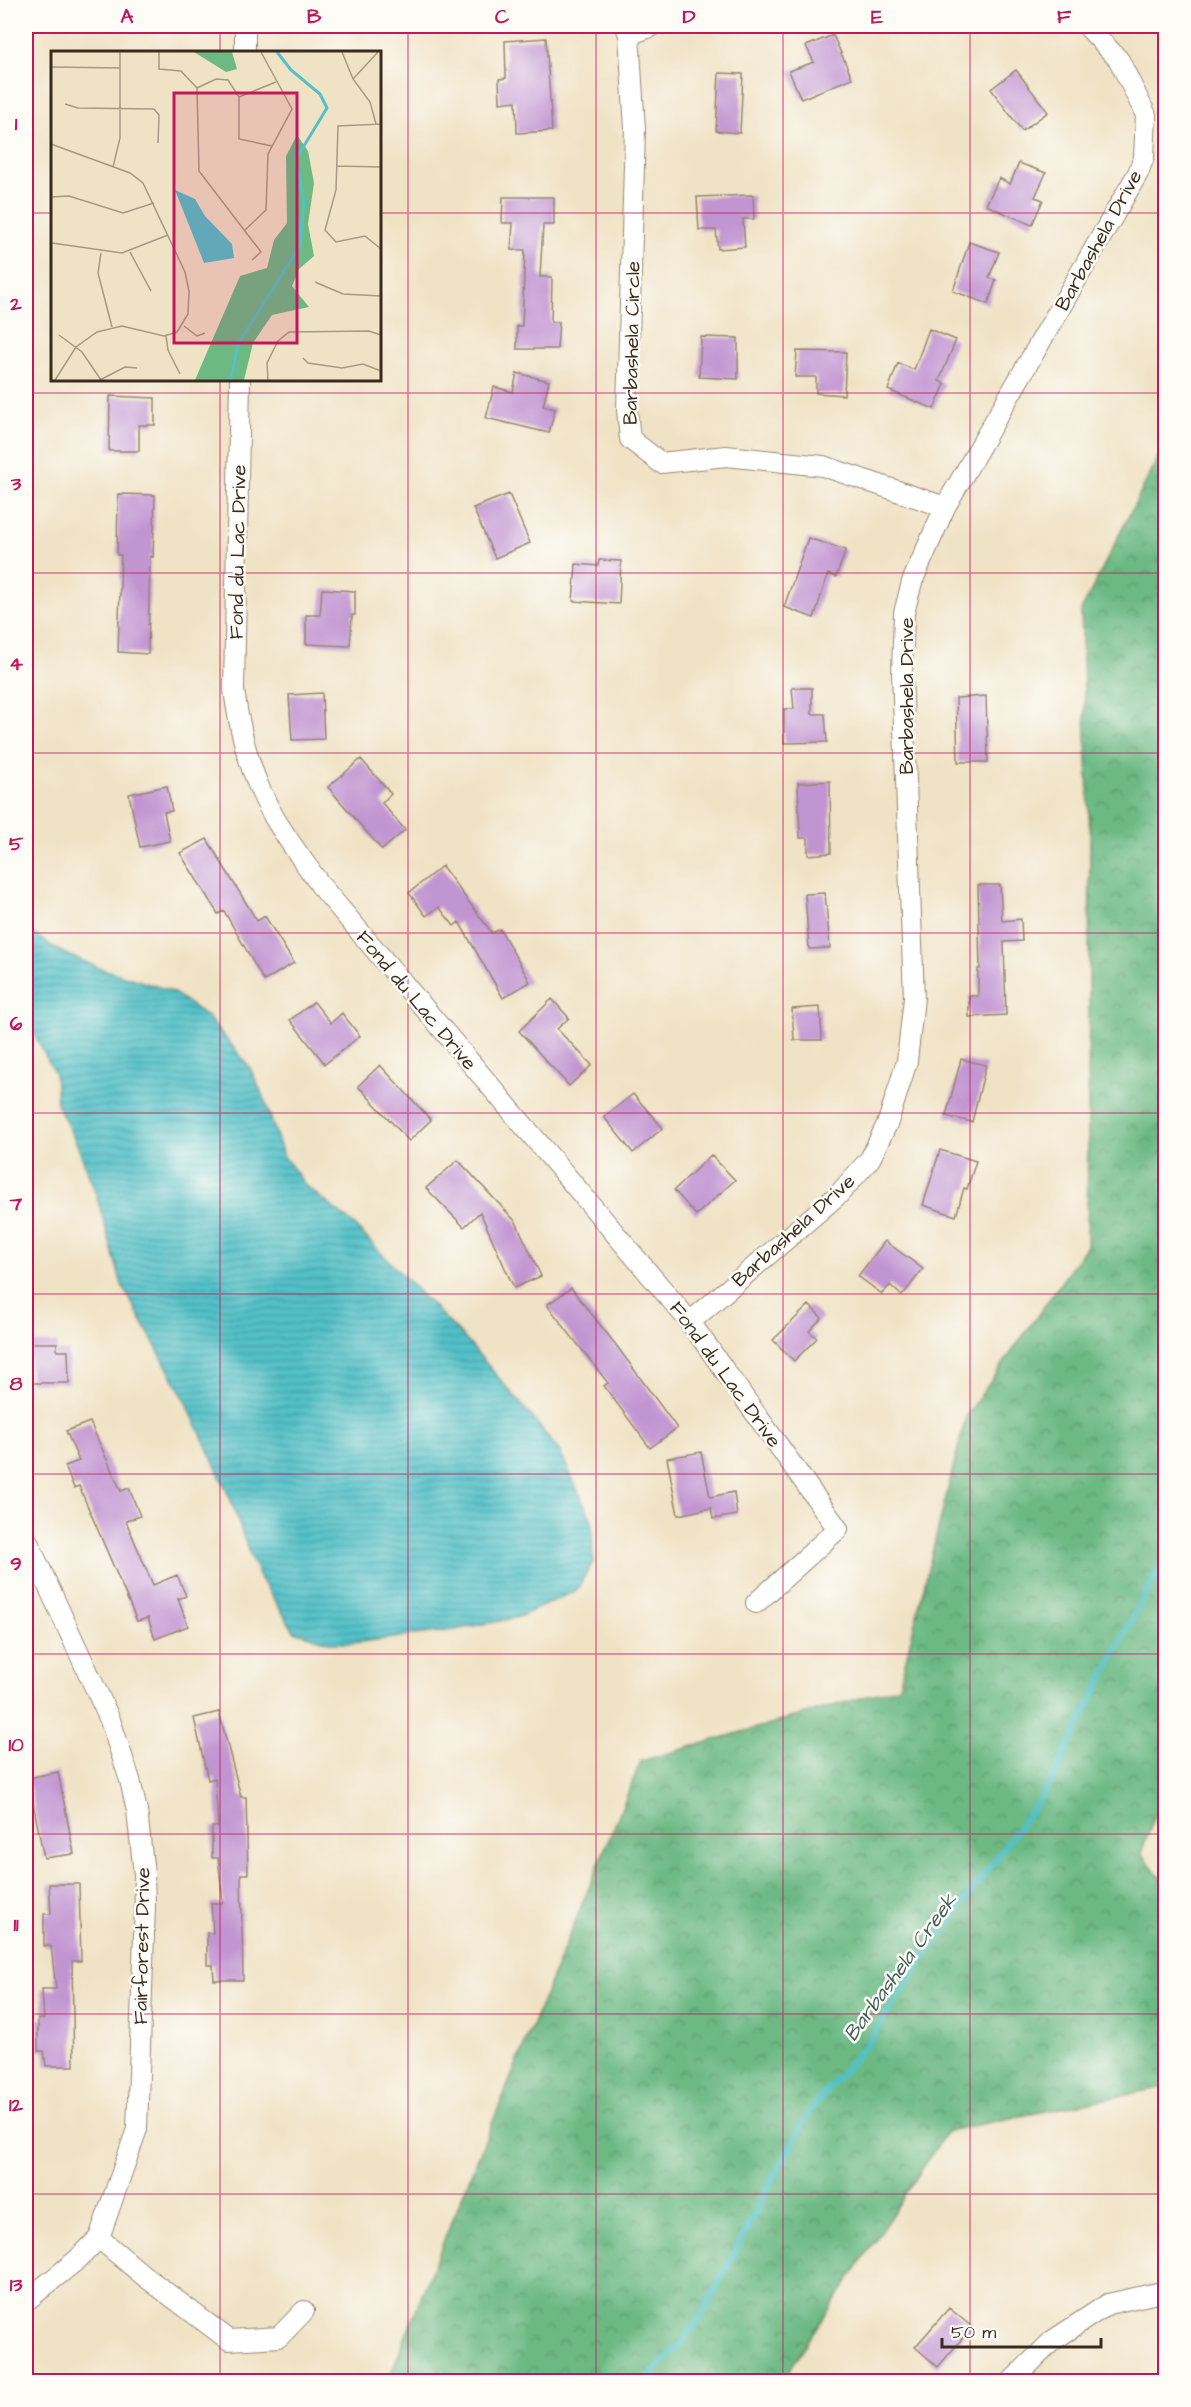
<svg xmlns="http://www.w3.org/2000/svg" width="1191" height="2407" font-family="'Architects Daughter',sans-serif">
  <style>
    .forest { fill: url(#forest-crowns); stroke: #547251; stroke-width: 1.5 }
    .water { fill: url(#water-rules); stroke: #477673; stroke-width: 1.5 }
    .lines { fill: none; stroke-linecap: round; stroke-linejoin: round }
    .stream { stroke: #53c1c8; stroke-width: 6 }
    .building { fill: #c195d2 }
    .street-casing { stroke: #968672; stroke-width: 22 }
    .street { stroke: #fff; stroke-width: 20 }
    .grid { fill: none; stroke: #c2185b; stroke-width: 1.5; stroke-opacity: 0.55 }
    .labels { text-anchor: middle; stroke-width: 5; stroke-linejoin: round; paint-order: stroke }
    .street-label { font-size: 20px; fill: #3b2a1e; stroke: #fdfcf7 }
    .water-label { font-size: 21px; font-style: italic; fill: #435f5a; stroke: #fdfcf7 }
    .inset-river { fill: none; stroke: #53c1c8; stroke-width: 3 }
    .inset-road { fill: none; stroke: #a89882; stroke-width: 1.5 }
    .view { fill: #c2185b; fill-opacity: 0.15; stroke: #c2185b; stroke-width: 3 }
    .inset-edge { fill: none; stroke: #3b2a1e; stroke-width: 3 }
    .neatline { fill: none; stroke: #c2185b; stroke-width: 2 }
    .grid-label { font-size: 20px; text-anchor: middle; font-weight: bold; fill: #c2185b }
  </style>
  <defs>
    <pattern id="forest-crowns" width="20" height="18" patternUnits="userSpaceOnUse" patternTransform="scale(1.5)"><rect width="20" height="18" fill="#6cb984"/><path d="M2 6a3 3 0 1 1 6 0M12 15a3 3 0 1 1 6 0" fill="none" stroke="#5a976b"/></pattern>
    <pattern id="water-rules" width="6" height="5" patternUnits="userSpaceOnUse" patternTransform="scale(1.5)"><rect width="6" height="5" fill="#53c1c8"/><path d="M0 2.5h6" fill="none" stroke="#469da2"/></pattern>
  </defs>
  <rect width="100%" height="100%" fill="#fdfcf7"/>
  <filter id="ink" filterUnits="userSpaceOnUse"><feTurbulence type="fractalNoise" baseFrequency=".0167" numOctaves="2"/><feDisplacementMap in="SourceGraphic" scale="12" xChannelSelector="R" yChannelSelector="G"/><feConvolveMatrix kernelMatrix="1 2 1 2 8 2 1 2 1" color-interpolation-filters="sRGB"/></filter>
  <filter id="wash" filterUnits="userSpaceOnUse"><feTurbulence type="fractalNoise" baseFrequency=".008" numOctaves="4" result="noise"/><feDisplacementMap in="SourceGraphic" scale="24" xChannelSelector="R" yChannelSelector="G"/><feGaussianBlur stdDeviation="1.35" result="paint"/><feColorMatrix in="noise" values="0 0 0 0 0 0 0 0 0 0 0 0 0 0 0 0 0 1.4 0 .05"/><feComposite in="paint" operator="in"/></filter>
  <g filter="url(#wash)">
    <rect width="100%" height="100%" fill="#f0e2c5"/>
    <!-- forest -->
    <path class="forest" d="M 1165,444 L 1166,1787 L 1141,1853 L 1165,1883 L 1165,2087 L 947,2131 L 782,2381 L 388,2381 L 431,2272 L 641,1761 L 899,1687 L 966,1416 L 1087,1246 L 1090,837 L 1081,611 Z"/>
    <!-- water -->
    <path class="water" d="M 26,929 L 61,952 L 102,969 L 171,991 L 207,1016 L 249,1066 L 264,1098 L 283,1155 L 306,1186 L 351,1222 L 467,1341 L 522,1405 L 560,1452 L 592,1521 L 593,1562 L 577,1590 L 519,1617 L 454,1630 L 353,1643 L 332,1643 L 294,1631 L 261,1579 L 249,1553 L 230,1498 L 184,1398 L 122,1285 L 96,1194 L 77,1144 L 57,1105 L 55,1074 L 26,1018 Z"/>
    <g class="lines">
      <!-- stream -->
      <path class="stream" d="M 643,2382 L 684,2341 L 702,2315 L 772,2180 L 812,2108 L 870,2040 L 924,1958 L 1050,1784 L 1135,1613 L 1166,1558"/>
    </g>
    <g id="blocks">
      <!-- building -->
      <path class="building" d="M 833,35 L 852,78 L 801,99 L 789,71 L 814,62 L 806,46 Z
        M 546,38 L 552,131 L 517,133 L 516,101 L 500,103 L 499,79 L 506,78 L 505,41 Z
        M 1016,70 L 1048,112 L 1022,131 L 991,89 Z
        M 719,73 L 743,74 L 740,133 L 716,131 Z
        M 1019,163 L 1046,173 L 1035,197 L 1043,200 L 1032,225 L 986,205 L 999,178 L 1010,184 Z
        M 753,195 L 754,219 L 743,219 L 745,247 L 718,249 L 716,230 L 699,230 L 697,197 Z
        M 503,197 L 554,197 L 554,225 L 543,225 L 540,277 L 552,277 L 551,322 L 559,322 L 557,349 L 517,349 L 517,326 L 522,326 L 525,250 L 511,250 L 513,223 L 502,223 Z
        M 969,242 L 999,252 L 989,278 L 996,280 L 988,304 L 953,291 Z
        M 929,329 L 956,340 L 939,381 L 945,384 L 934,409 L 888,390 L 898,363 L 914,370 Z
        M 701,337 L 738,338 L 738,379 L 699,377 Z
        M 797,351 L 846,352 L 844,395 L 816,393 L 816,377 L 795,377 Z
        M 517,373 L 549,381 L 543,406 L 555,409 L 549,433 L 486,418 L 494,387 L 513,392 Z
        M 110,396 L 155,398 L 155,425 L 139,425 L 139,451 L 109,451 Z
        M 118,494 L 155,495 L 153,557 L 150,556 L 148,654 L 118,652 L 121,555 L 117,555 Z
        M 509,494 L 530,543 L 495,558 L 473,508 Z
        M 808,538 L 846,550 L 836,577 L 828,574 L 814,618 L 784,607 Z
        M 599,560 L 621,561 L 619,604 L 573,601 L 576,564 L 598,566 Z
        M 322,589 L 355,591 L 355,615 L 352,615 L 350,646 L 306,644 L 306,615 L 320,615 Z
        M 792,688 L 812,688 L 812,714 L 825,714 L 827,742 L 784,743 L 784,709 L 794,709 Z
        M 322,693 L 324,739 L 292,740 L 289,695 Z
        M 986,696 L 988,762 L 958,762 L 956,698 Z
        M 361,759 L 391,794 L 382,803 L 405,830 L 382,850 L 328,787 Z
        M 830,781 L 831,853 L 808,855 L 808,838 L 800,838 L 798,783 Z
        M 167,786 L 172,811 L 164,812 L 170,841 L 140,847 L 129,794 Z
        M 207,839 L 257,921 L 265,916 L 294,963 L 264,981 L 224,911 L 218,914 L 180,853 Z
        M 442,866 L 492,933 L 500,929 L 530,982 L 503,998 L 459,922 L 454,926 L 439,907 L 426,916 L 409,893 Z
        M 978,885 L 1000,885 L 1002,921 L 1021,919 L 1022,941 L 1004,942 L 1006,1015 L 969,1017 L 969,996 L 978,996 L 978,969 L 980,969 Z
        M 825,893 L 830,948 L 809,949 L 805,894 Z
        M 552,999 L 569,1018 L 557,1029 L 592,1065 L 569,1086 L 519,1031 Z
        M 314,1002 L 331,1023 L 342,1013 L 360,1036 L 325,1064 L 290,1020 Z
        M 820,1007 L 822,1040 L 794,1040 L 792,1009 Z
        M 961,1059 L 986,1065 L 972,1122 L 946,1116 Z
        M 380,1065 L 431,1120 L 409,1141 L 358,1086 Z
        M 633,1094 L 663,1128 L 633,1153 L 604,1117 Z
        M 940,1150 L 976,1161 L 967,1189 L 964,1188 L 956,1216 L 923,1205 Z
        M 711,1155 L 735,1180 L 696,1215 L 674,1190 Z
        M 458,1160 L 516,1222 L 541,1276 L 514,1288 L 480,1212 L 464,1227 L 426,1188 Z
        M 885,1241 L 923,1269 L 902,1296 L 890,1285 L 882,1294 L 858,1276 Z
        M 571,1288 L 616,1345 L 677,1428 L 650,1448 L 604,1386 L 608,1383 L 547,1305 Z
        M 809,1305 L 822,1318 L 809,1331 L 817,1338 L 794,1361 L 773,1340 Z
        M 30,1343 L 57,1343 L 57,1351 L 68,1351 L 69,1383 L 30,1383 Z
        M 90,1422 L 121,1491 L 129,1488 L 140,1516 L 126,1521 L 153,1585 L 177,1575 L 186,1596 L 178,1599 L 188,1626 L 155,1639 L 148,1618 L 137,1621 L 79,1486 L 74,1488 L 65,1466 L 79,1461 L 66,1431 Z
        M 701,1452 L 710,1497 L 734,1492 L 737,1515 L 713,1519 L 711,1508 L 678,1515 L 667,1458 Z
        M 219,1712 L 241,1797 L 246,1797 L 248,1874 L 241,1874 L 243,1980 L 214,1980 L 213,1965 L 207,1965 L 207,1933 L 213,1933 L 211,1903 L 223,1903 L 218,1858 L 212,1858 L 212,1827 L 218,1827 L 215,1778 L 208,1780 L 194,1718 Z
        M 58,1772 L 74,1854 L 44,1858 L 28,1778 Z
        M 49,1884 L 79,1884 L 81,1961 L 72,1961 L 74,2066 L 46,2066 L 44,2051 L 38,2051 L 38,2019 L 44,2019 L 42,1989 L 56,1989 L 51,1946 L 44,1946 L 44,1914 L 51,1914 Z
        M 949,2308 L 972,2327 L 938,2367 L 915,2347 Z"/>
    </g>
  </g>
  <g filter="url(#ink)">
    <use href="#blocks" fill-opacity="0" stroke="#968672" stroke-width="1.5"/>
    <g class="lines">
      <!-- street casing -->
      <g class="street-casing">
        <path id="street" d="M 626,26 L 629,35 L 635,129 L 627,410 L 630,439 L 661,463 L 726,456 L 823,466 L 945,507
          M 629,35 L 653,26
          M 245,52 L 245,26
          M 240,380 L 234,690 C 240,735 251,778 274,817 C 288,841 305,863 321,886 L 690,1322 L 838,1529 L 756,1603
          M 690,1322 L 839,1194 L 870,1159 L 888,1122 L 907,1061 L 914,998 L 902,672 L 904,613 L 912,582 L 945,507 L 1138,173 L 1144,157 L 1146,115 L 1119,60 L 1087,26
          M 26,1538 L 110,1720 L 130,1780 L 137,1811 L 144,1874 L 145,1906 L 137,2129 L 99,2238 L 78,2259 L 26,2301
          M 99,2238 L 143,2275 L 229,2340 L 279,2337 L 304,2311
          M 1011,2382 L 1052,2341 L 1108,2304 L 1166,2291"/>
      </g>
      <!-- street -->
      <use href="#street" class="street"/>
    </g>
  </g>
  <!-- grid -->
  <path class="grid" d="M 220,26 L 220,52M 408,26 L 408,2382M 596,26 L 596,2382M 783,26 L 783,2382M 970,26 L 970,2382M 26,213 L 52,213M 380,213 L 1166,213M 220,380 L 220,2382M 26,393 L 1166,393M 26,573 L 1166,573M 26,753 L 1166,753M 26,933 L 1166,933M 26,1113 L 1166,1113M 26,1294 L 1166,1294M 26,1474 L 1166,1474M 26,1654 L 1166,1654M 26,1834 L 1166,1834M 26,2014 L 1166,2014M 26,2194 L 1166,2194"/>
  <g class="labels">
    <!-- street labels -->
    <g class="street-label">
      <text transform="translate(1098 240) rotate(-61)" y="7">Barbashela Drive</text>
      <text transform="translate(631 343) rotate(-89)" y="7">Barbashela Circle</text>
      <text transform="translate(237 552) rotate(-89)" y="7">Fond du Lac Drive</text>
      <text transform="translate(906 696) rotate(-90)" y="7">Barbashela Drive</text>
      <text transform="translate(417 1000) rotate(50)" y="7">Fond du Lac Drive</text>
      <text transform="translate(793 1230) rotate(-42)" y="7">Barbashela Drive</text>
      <text transform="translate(726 1374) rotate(54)" y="7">Fond du Lac Drive</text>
      <text transform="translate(141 1946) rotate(-89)" y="7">Fairforest Drive</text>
    </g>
    <!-- water labels -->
    <g class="water-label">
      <text transform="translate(900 1967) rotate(-54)" y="7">Barbashela Creek</text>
    </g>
  </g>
  <!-- overview -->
  <g transform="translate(51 51)">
    <rect width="330" height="330" fill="#f0e2c5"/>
    <path d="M 143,1 L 181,1 L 186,18 L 175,21 ZM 246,84 L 257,100 L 263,132 L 257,173 L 263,205 L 248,218 L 241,235 L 258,256 L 221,264 L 202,292 L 193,329 L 144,329 L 189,225 L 216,217 L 223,189 L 236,172 L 235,105 Z" fill="#6cb984"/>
    <path d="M 124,139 L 144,148 L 154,165 L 181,193 L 183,207 L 153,212 Z" fill="#53c1c8"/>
    <path class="inset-river" d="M 180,329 L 187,293 L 249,195 L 253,150 L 245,108 L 276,57 L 269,43 L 240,19 L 226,1"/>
    <path class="inset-road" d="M 108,1 L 108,18 L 130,20 L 146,37 L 148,120 L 210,201 L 201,209M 291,1 L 302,28 L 319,51 L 325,73M 0,16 L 69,17M 302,28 L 327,1M 146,37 L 165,28 L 177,29 L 188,46 L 188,88 L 221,95M 188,46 L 225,31M 14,53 L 27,57 L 103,58 L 108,64 L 107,92M 330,73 L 287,75 L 285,139 L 274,179 L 285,191 L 314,185 L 330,198M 0,93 L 79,122 L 92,132 L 134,221 L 138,240 L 137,263 L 126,281 L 113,285 L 71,275 L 46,281 L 25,296 L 4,329M 286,115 L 330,116M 62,116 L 69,87 L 69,1M 0,146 L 18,145 L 72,162 L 103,152M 194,179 L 215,159 L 217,103 L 241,58 L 210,1M 0,187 L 0,206M 1,192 L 71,202 L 117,184M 79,201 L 100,240M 50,202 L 47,222 L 61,276M 264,231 L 292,243 L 330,245M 133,275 L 146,285 L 154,282M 8,284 L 31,301 L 50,329M 115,285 L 117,299 L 129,323M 252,307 L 257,312 L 291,317 L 312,313 L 330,320M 49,329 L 74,316 L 86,317M 217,329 L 216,312 L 227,290 L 238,281 L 318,280 L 330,284"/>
    <path class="view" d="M 123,42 L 246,42 L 246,292 L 123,292 Z"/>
    <rect width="330" height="330" class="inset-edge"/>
  </g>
  <!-- margin -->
  <rect width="1191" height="2407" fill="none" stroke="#fdfcf7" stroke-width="66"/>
  <!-- scale -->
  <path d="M942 2338v9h159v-9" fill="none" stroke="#3b2a1e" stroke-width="3"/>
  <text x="951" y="2338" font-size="18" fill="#3b2a1e" stroke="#fdfcf7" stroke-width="4.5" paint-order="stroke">50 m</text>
  <rect x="33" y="33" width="1125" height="2341" class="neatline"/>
  <g class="grid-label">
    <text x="127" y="23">A</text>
    <text x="314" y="23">B</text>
    <text x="502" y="23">C</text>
    <text x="689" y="23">D</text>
    <text x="877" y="23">E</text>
    <text x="1064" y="23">F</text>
    <text x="16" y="130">1</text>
    <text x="16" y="310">2</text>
    <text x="16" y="490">3</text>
    <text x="16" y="670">4</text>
    <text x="16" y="850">5</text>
    <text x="16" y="1030">6</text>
    <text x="16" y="1210">7</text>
    <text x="16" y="1390">8</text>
    <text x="16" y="1570">9</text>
    <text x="16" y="1751">10</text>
    <text x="16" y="1931">11</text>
    <text x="16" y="2111">12</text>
    <text x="16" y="2291">13</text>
  </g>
</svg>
